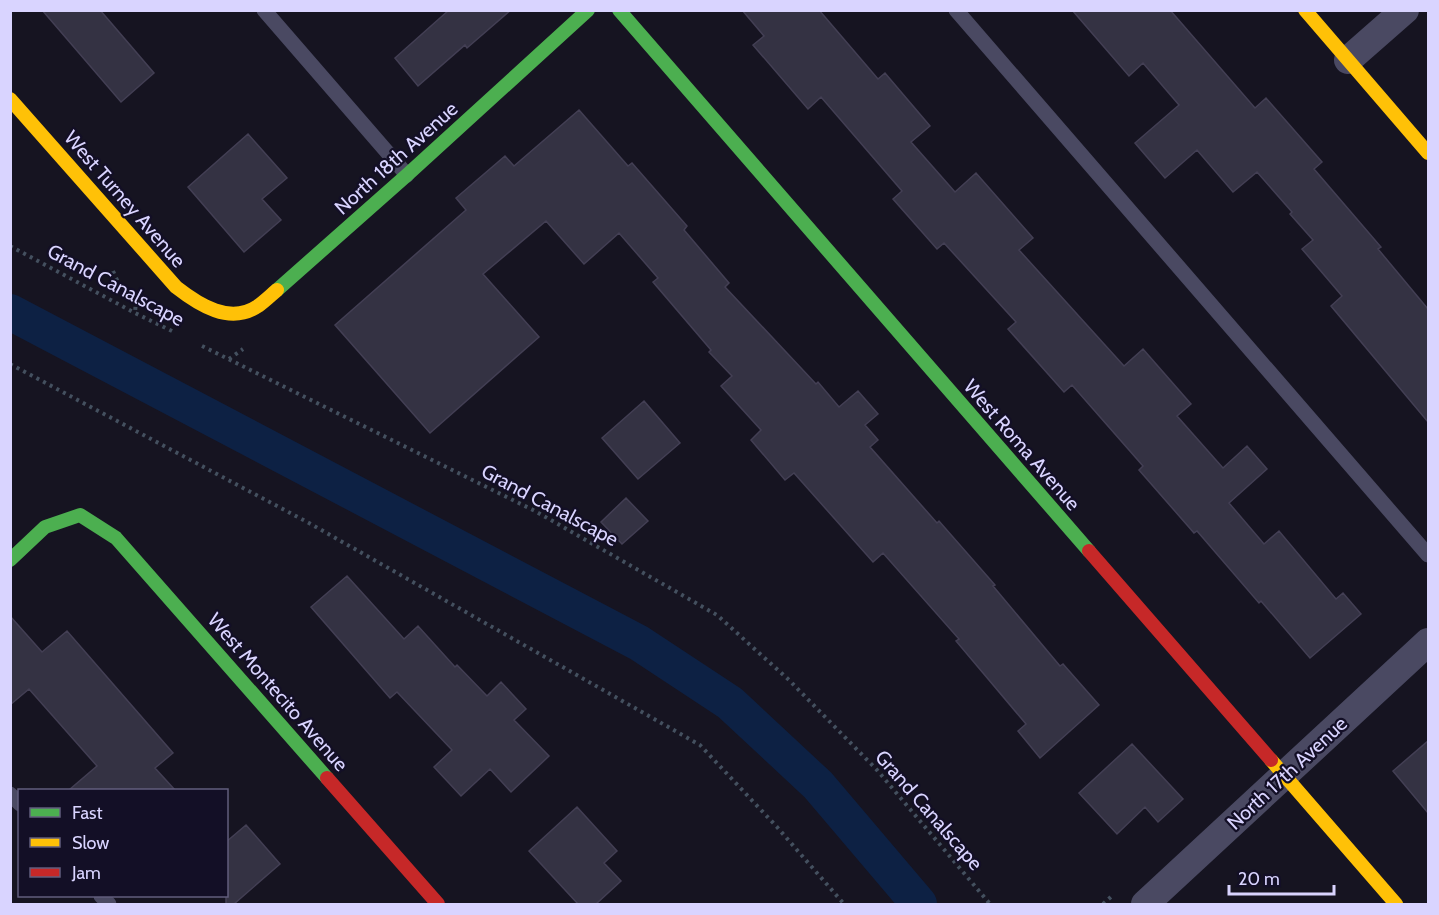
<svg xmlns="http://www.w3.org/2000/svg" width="1439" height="915" font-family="Cabin,sans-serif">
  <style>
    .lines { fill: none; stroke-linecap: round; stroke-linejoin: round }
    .canal { stroke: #0d2144; stroke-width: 36 }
    .building { fill: #343243; stroke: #433f54; stroke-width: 1.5 }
    .path { stroke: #44505f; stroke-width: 4; stroke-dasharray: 3 4.5; stroke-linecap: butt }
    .lane { stroke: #4a4962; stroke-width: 15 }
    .street { stroke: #4a4962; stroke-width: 28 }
    .fast { stroke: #4caf50; stroke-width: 14 }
    .slow { stroke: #ffc107; stroke-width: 14 }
    .jam { stroke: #c62828; stroke-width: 14 }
    .labels { text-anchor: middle; stroke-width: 4.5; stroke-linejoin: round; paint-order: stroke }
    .street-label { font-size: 20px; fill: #d9d4ff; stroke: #130f26 }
  </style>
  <rect width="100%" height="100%" fill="#161421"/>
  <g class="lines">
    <!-- canal -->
    <path class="canal" d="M 10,312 L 639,643 L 730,703 L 818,785 L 919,904"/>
  </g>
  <!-- building -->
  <path class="building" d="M 42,10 L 100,10 L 154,73 L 121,102 Z
    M 449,10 L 511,10 L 467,48 L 465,45 L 418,86 L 395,58 Z
    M 742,10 L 819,10 L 878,79 L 885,73 L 930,126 L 911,142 L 955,192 L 976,173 L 1033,238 L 1019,250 L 1124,366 L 1143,349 L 1191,404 L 1177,416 L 1223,468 L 1247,446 L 1267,469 L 1229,503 L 1264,544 L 1279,531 L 1336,599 L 1343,593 L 1361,614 L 1310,658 L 1261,601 L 1259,603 L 1197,531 L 1194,533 L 1139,470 L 1143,466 L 1072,385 L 1064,392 L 1008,329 L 1016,322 L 944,243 L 937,249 L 893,199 L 902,191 L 821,97 L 808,109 L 753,45 L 764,36 Z
    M 1072,10 L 1170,10 L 1255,108 L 1266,98 L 1322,162 L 1314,169 L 1381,247 L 1378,249 L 1428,309 L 1428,422 L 1331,306 L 1342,296 L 1302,249 L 1313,240 L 1290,214 L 1292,212 L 1257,172 L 1233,192 L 1197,150 L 1165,178 L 1135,143 L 1179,105 L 1143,63 L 1129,76 Z
    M 579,110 L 628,166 L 632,163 L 687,226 L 684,230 L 729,283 L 725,287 L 816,384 L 818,382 L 839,407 L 858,391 L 878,414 L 865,425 L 878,440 L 870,447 L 937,523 L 939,521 L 995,585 L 993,586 L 1060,666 L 1063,664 L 1099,705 L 1040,758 L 1018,731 L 1026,724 L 956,641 L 959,639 L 883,553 L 873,562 L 794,473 L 785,480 L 751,440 L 761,430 L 721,386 L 732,376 L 709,352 L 711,350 L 653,282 L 658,278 L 619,233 L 584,264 L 546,221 L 483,274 L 539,337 L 430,433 L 335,325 L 466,210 L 456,198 L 505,156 L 514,166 Z
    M 248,134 L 287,178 L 262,199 L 281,220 L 244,252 L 188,187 Z
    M 644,401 L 680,443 L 638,479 L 602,438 Z
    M 626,498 L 648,521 L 622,544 L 601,522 Z
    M 347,576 L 404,639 L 418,626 L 455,667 L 457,665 L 487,696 L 501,682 L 526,709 L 514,720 L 549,756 L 511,792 L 490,769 L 461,796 L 434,767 L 452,750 L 397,692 L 390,698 L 311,607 Z
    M 10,616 L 42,652 L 67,631 L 173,753 L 155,768 L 175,790 L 69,790 L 97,766 L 29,689 L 10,705 Z
    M 1428,741 L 1428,813 L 1393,771 Z
    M 1132,744 L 1183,799 L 1158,822 L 1145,807 L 1117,834 L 1079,793 Z
    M 577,807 L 617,851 L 604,863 L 621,881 L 596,904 L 578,904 L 529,851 Z
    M 246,825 L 280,864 L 234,904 L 226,904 L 226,842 Z"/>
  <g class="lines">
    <!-- path -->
    <path class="path" d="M 10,246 L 135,313 L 176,333
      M 113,271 L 120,287 L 136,300 L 135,313
      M 202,346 L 535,511 L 717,615 L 789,680 L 877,770 L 990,904
      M 229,359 L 243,349
      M 10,364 L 309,523 L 700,745 L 777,827 L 844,904
      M 1103,904 L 1113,895"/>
    <!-- lane -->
    <path class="lane" d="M 264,10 L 407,175
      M 956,10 L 1428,555
      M 10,794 L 20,804
      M 101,896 L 109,904"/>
    <!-- street -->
    <path class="street" d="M 1348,60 L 1405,10
      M 1145,904 L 1428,642"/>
    <!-- fast -->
    <path class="fast" d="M 619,10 L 1089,551
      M 277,290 L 407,175 L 588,10
      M 10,560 L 45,527 L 80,515 L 116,538 L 327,778"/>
    <!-- slow -->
    <path class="slow" d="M 1305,10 L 1428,153
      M 10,99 L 176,287 C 199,305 230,325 258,306 C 265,301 271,295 277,290
      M 1271,760 L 1396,904"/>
    <!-- jam -->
    <path class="jam" d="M 1089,551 L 1271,760
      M 327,778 L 438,904"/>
  </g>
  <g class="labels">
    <!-- street labels -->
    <g class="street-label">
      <text transform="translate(396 158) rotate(-42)" y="7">North 18th Avenue</text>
      <text transform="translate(125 199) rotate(49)" y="7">West Turney Avenue</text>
      <text transform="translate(116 285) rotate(28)" y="7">Grand Canalscape</text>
      <text transform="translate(1022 445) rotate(49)" y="7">West Roma Avenue</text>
      <text transform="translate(550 505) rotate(28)" y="7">Grand Canalscape</text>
      <text transform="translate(278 692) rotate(49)" y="7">West Montecito Avenue</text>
      <text transform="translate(1287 773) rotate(-43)" y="7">North 17th Avenue</text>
      <text transform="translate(929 810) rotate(49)" y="7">Grand Canalscape</text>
    </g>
  </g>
  <!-- border -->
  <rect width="1439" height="915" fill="none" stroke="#d9d4ff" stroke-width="24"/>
  <!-- legend -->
  <rect x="18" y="789" width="210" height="108" fill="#130f26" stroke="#625e7d" stroke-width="1.5"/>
  <rect x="30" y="808" width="30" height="9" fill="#4caf50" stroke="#625e7d" stroke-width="1.5"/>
  <text x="72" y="819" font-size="18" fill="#d9d4ff">Fast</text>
  <rect x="30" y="838" width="30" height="9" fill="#ffc107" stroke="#625e7d" stroke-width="1.5"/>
  <text x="72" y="849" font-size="18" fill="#d9d4ff">Slow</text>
  <rect x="30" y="868" width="30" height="9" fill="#c62828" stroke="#625e7d" stroke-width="1.5"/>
  <text x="72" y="879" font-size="18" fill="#d9d4ff">Jam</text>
  <!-- scale -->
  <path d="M1229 885v9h105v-9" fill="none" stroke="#d9d4ff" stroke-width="3"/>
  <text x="1238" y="885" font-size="18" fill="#d9d4ff" stroke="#130f26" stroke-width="4.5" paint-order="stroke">20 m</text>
</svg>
